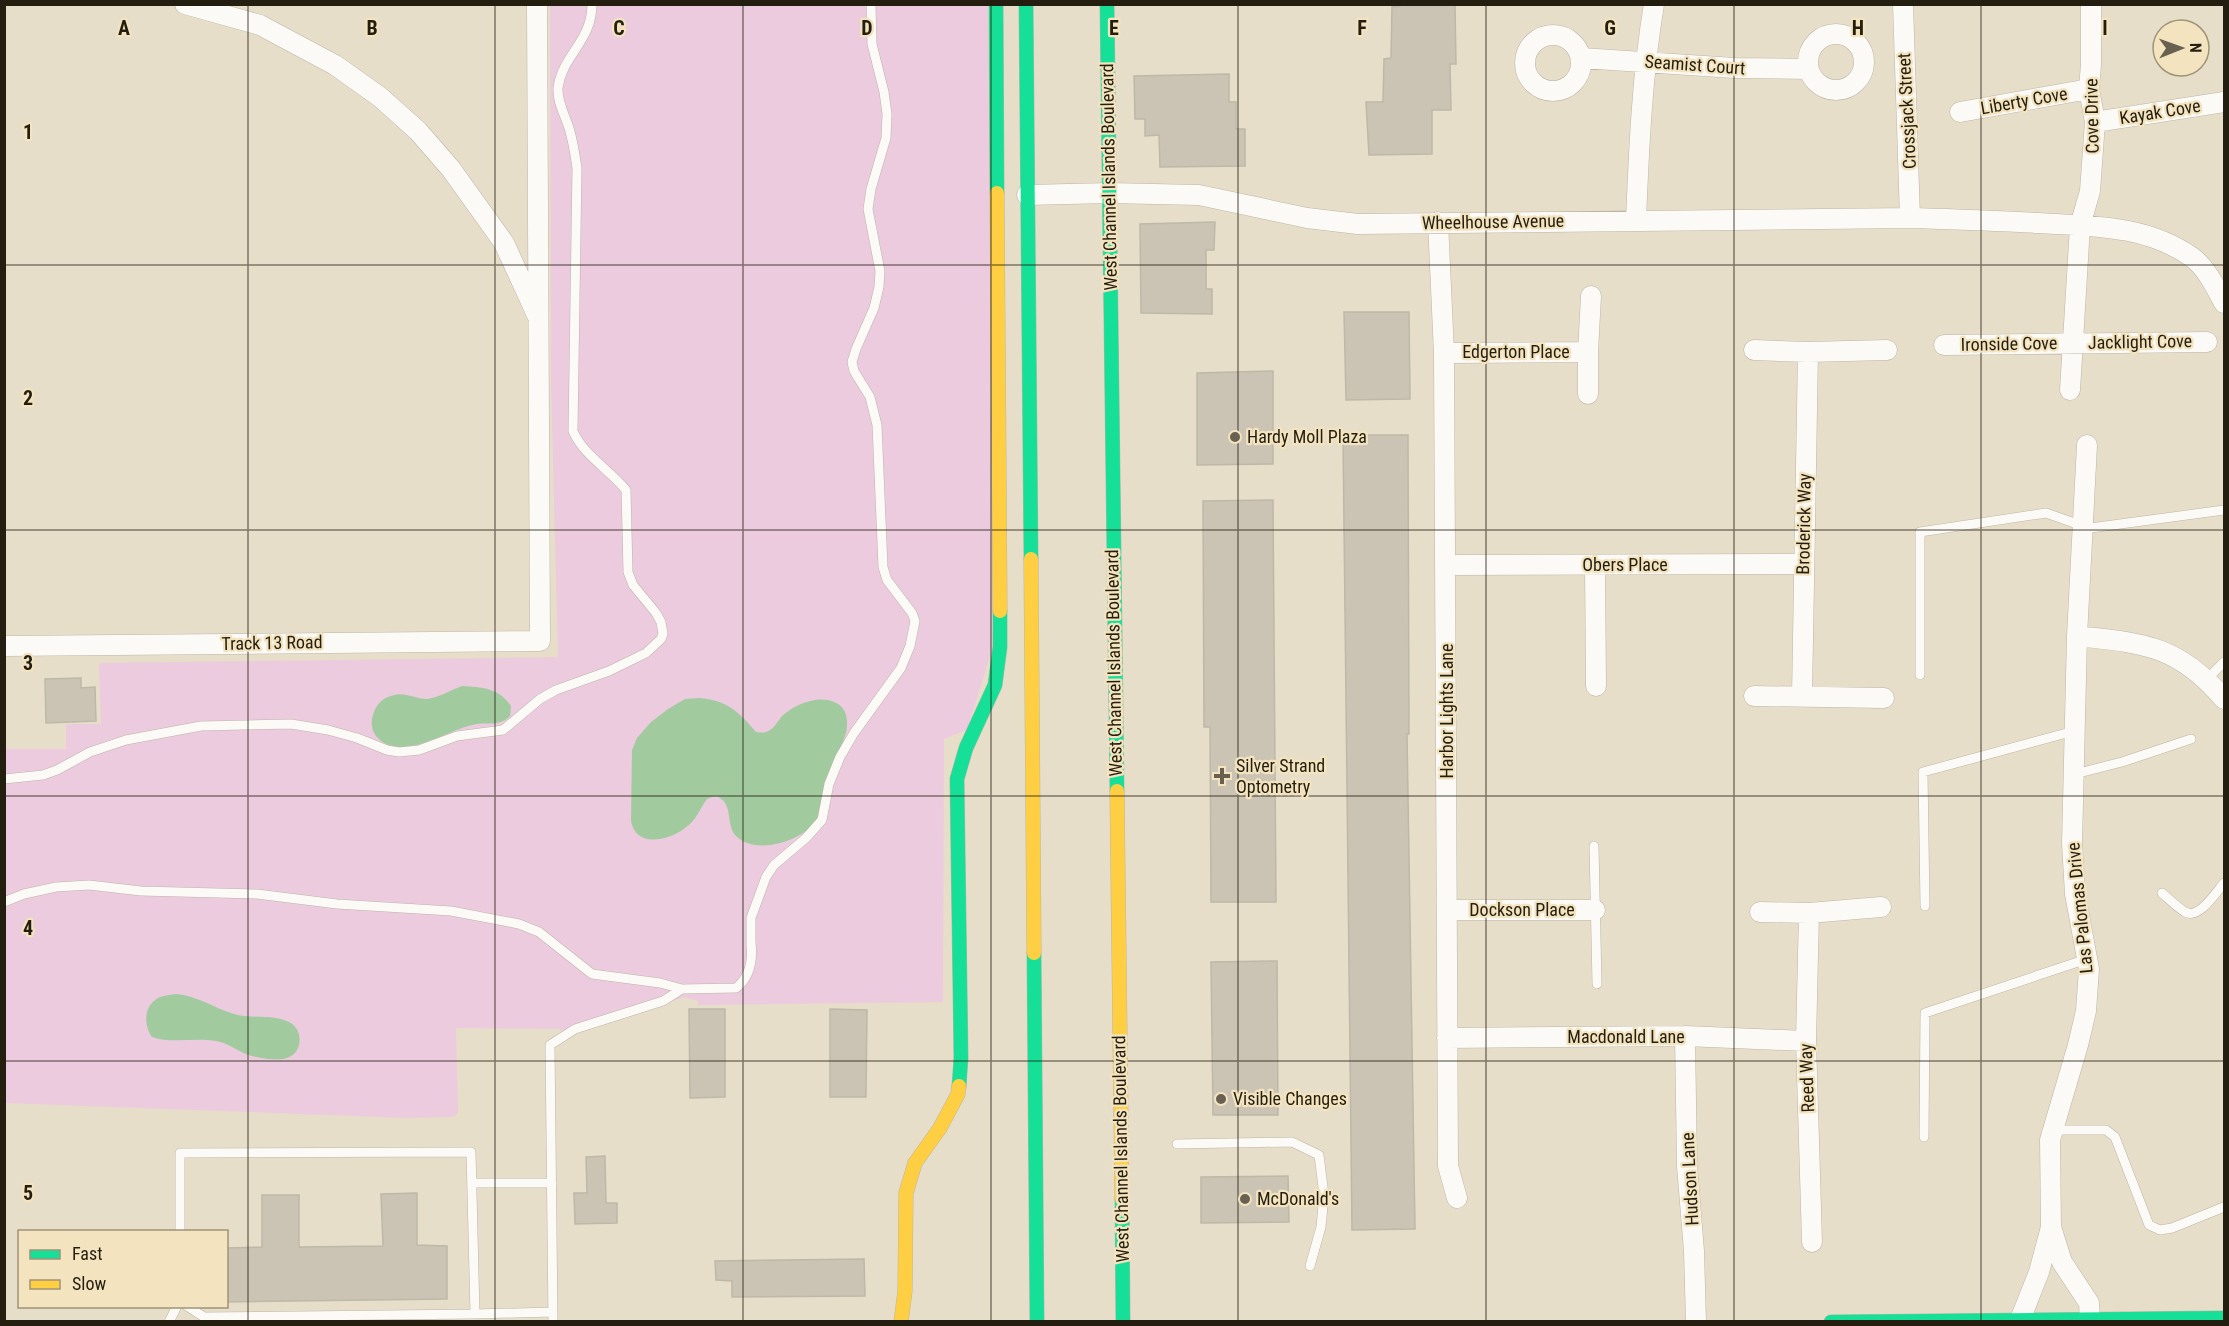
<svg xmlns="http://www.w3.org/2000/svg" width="2229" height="1326" font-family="'Roboto Condensed',sans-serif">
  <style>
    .green { fill: #ebcbdd }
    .water { fill: #a1cb9f }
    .building { fill: #cbc4b5; stroke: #beb8a8; stroke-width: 1.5 }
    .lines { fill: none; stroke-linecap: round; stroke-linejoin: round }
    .lane-casing { stroke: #bcb5a5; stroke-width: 10 }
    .street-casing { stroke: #bcb5a5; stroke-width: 21 }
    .fast-casing { stroke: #bcb5a5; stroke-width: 15 }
    .slow-casing { stroke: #bcb5a5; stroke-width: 15 }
    .lane { stroke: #fbfaf7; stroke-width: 9 }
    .street { stroke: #fbfaf7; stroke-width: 20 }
    .fast { stroke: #16e098; stroke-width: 14 }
    .slow { stroke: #ffcf43; stroke-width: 14 }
    .grid { fill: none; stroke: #241e10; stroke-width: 1.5; stroke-opacity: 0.55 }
    .poi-dot { fill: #686151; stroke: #f3e3be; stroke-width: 2 }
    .labels { text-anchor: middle; stroke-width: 4.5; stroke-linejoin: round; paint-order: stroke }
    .street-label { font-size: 18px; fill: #241e10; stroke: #f3e3be }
    .poi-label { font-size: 18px; fill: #241e10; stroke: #f3e3be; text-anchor: start }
    .grid-label { font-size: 20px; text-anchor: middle; font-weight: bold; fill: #241e10; stroke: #f3e3be; stroke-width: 4.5; stroke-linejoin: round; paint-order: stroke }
  </style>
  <rect width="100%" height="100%" fill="#e7deca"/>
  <!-- green -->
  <path class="green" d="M 550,5 L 988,5 L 993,647 L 967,730 L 944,739 L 943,1002 L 698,1005 L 698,1001 L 685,997 L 580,1029 L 571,1035 L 559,1029 L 456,1028 L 458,1113 L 452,1117 L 408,1118 L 5,1103 L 5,749 L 66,749 L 66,724 L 101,724 L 99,663 L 558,657 L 551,382 Z"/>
  <!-- water -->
  <path class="water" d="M 462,686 C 482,687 499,688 511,706 L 510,716 C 498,728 486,721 472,725 C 446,731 405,760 380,740 C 372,733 370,725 373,715 C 376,705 381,699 391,696 C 404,691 414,699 427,699 C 438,698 451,690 462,686 Z
    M 699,698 C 727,700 739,712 756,732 C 762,733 765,733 770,730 C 775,727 778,721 782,716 C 795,704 821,693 838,704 C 848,710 848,723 846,733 C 838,757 828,773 822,799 C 821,806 820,815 816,821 C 802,841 756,856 736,836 C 726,826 733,806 720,798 C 716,795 712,797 707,799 C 703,804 701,809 697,815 C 688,831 662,844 644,838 C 636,835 632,828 631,820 L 632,750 L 637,738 L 651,722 L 668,709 L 685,699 Z
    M 177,994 C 198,996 214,1008 234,1014 C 251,1019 272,1014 289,1022 C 304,1029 303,1053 287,1058 C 282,1060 274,1059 268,1059 C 261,1058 253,1057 246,1054 C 236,1050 228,1043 216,1041 C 195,1037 173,1044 152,1037 C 145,1027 143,1010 154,1001 C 160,995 170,995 177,994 Z"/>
  <!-- building -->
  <path class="building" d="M 1400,4 L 1455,4 L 1456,64 L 1450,64 L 1451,110 L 1432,110 L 1432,154 L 1369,155 L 1366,102 L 1383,102 L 1384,59 L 1391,58 L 1392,7 L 1400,6 Z
    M 1229,74 L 1229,102 L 1236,102 L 1236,129 L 1245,129 L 1245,166 L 1160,167 L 1159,135 L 1145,136 L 1145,119 L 1135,119 L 1134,76 Z
    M 1215,222 L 1214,250 L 1206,250 L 1206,289 L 1212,289 L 1212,314 L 1141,313 L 1140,224 Z
    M 1344,312 L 1409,312 L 1410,399 L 1346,400 Z
    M 1273,371 L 1273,464 L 1197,465 L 1197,373 Z
    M 1343,435 L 1408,435 L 1409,734 L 1407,734 L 1415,1229 L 1352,1230 Z
    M 1273,500 L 1276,902 L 1211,902 L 1210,727 L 1204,727 L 1203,501 Z
    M 81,678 L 81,688 L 95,687 L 96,721 L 46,723 L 45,679 Z
    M 1277,961 L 1278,1115 L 1213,1115 L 1211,962 Z
    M 689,1009 L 725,1009 L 725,1097 L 690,1098 Z
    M 830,1009 L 867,1010 L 866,1097 L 830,1097 Z
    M 605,1156 L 606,1203 L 617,1203 L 617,1223 L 575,1224 L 574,1193 L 587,1193 L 586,1157 Z
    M 1288,1176 L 1289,1222 L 1201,1223 L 1201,1177 Z
    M 417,1193 L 417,1245 L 447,1246 L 447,1299 L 226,1302 L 226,1248 L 262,1247 L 262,1195 L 299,1195 L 299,1247 L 383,1246 L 381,1194 Z
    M 864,1259 L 865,1296 L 732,1297 L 732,1281 L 716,1280 L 715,1261 Z"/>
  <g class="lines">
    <!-- lane casing -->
    <g class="lane-casing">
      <path id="lane" d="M 2083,529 L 2224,510
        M 1920,675 L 1920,532 L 2046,513 L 2083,526
        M 2207,679 L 2224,662
        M 2075,774 L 2122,762 L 2191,739
        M 4,779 L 43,775 L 57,770 L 90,752 L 126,740 L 201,726 L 291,724 L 328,730 L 357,738 L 387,750 L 399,752 L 419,750 L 457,736 L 503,730 L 540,699 L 556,690 L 609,671 L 646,653 L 661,639 L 663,634 L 661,622 L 656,613 L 633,585 L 628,572 L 626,490 C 609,469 584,456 573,431 L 577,168 C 575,154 573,141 569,128 C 565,115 557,102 558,88 C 562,55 592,42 592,4
        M 1594,846 L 1597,984
        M 2162,893 C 2169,899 2177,907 2185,912 C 2199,920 2216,892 2224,883
        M 4,902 L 24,894 L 56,887 L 89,885 L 141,891 L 257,894 L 337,904 L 451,911 L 519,924 L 539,932 L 592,974 L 660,983 L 682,989
        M 1925,906 L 1923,772 L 2074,731
        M 751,946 L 751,918 L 766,877 L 774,865 L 806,838 L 822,820 L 829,784 L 840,757 L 854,733 L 901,668 L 910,646 L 915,621 L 912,613 L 887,580 L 883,567 L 877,425 L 870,397 L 854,371 L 852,362 L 856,349 L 874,308 L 879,287 L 880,271 L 868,209 L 871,189 L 886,138 L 887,114 L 884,92 L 872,44 L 871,4
        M 2052,1130 L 2106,1130 L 2115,1137 L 2149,1225 L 2160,1230 L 2172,1228 L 2224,1207
        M 1924,1137 L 1925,1013 L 2087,959
        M 1177,1144 L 1292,1142 L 1319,1155 L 1324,1195 L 1321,1227 L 1310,1266
        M 472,1183 L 552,1183
        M 180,1232 L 180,1153 L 471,1152 L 475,1314 L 553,1312
        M 187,1306 L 204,1317 L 475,1314
        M 169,1322 L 177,1306
        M 553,1322 L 550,1045 L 575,1029 L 663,1001 L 682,989 L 736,988 C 750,977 753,959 751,942"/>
    </g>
    <!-- street casing -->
    <g class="street-casing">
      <path id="street" d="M 185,4 L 260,25 L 335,65 L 380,97 L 418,131 L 451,169 L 504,243 L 537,315
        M 1903,4 L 1910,218
        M1808 62a28 28 0 1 1 56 0a28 28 0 1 1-56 0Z
        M1525 63a28 28 0 1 1 56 0a28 28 0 1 1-56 0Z
        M 1581,58 L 1735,68 L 1809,69
        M 1960,112 L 2089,89
        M 2095,122 L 2224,102
        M 1027,195 L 1109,193 L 1199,195 L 1307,218 L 1358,224 L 1910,218 C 1953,219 1996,221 2039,223 C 2091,226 2148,225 2193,258 C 2207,269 2216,288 2224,303
        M 1636,220 C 1639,148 1642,76 1654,4
        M 1438,222 L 1444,353 L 1448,1166 L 1457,1198
        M 1944,345 L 2207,342
        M 1754,350 L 1808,352 L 1887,350
        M 1444,353 L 1588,352
        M 2070,390 L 2080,226 L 2090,191 L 2095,122 L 2089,89 L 2091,64 L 2091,4
        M 1588,394 L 1588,352 L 1591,296
        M 2087,445 L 2077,636 L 2072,844 L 2075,894 L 2089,969 L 2086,1011 L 2078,1045 L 2050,1140 L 2051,1227 L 2062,1262 L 2089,1303 L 2090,1322
        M 1446,565 L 1804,564
        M 1595,565 L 1596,686
        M 2077,636 C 2143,643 2178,645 2224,699
        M 4,646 L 540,641 L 537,4
        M 1754,696 L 1884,698
        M 1802,696 L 1808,352
        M 1448,910 L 1595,910
        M 1760,912 L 1809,913 L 1881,907
        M 1809,913 L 1806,1041 L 1812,1242
        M 1685,1036 L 1687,1166 L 1694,1251 L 1696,1322
        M 1447,1038 L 1685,1036 L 1806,1041
        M 2020,1320 L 2039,1272 L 2051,1227"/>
    </g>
    <!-- fast casing -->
    <g class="fast-casing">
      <path id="fast" d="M 996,4 L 997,193
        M 1026,4 L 1031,559
        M 1107,4 L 1117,791
        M 1034,953 L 1037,1322
        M 959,1086 L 961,1058 L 957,779 L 966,748 L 995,685 L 1000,647 L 1000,611
        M 1122,1199 L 1123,1322
        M 1831,1322 L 2224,1318"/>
    </g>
    <!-- slow casing -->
    <g class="slow-casing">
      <path id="slow" d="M 997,193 L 1000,611
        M 1031,559 L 1034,953
        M 1117,791 L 1122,1199
        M 901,1322 L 905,1291 L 906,1193 L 915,1163 L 940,1128 L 958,1094 L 959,1086"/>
    </g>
    <!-- lane -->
    <use href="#lane" class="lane"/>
    <!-- street -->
    <use href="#street" class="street"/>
    <!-- fast -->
    <use href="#fast" class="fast"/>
    <!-- slow -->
    <use href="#slow" class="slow"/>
  </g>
  <!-- grid -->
  <path class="grid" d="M 248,4 L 248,1322M 495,4 L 495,1322M 743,4 L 743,1322M 991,4 L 991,1322M 1238,4 L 1238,1322M 1486,4 L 1486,1322M 1734,4 L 1734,1322M 1981,4 L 1981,1322M 4,265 L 2224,265M 4,530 L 2224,530M 4,796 L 2224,796M 4,1061 L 2224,1061"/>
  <!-- markers -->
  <g class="poi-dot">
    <circle cx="1235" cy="437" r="6"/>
    <path d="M1219 767h6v6h6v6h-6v6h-6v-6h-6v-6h6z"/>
    <circle cx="1221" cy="1099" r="6"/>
    <circle cx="1245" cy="1199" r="6"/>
  </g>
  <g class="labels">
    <!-- street labels -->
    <g class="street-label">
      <text transform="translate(1695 65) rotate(4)" y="6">Seamist Court</text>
      <text transform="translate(2024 101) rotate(-10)" y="6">Liberty Cove</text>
      <text transform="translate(1907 111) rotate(-93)" y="6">Crossjack Street</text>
      <text transform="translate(2160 112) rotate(-9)" y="6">Kayak Cove</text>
      <text transform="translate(2092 116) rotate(-91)" y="6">Cove Drive</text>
      <text transform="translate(1109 177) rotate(-91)" y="6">West Channel Islands Boulevard</text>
      <text transform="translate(1493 222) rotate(-1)" y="6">Wheelhouse Avenue</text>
      <text transform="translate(2140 342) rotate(-1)" y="6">Jacklight Cove</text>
      <text transform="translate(2009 344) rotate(-1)" y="6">Ironside Cove</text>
      <text x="1516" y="358">Edgerton Place</text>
      <text transform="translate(1804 524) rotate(-89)" y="6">Broderick Way</text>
      <text x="1625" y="571">Obers Place</text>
      <text transform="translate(272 643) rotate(-1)" y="6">Track 13 Road</text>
      <text transform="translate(1114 663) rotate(-91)" y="6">West Channel Islands Boulevard</text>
      <text transform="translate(1447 711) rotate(-90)" y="6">Harbor Lights Lane</text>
      <text transform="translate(2080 908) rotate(-96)" y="6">Las Palomas Drive</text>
      <text x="1522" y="916">Dockson Place</text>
      <text x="1626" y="1043">Macdonald Lane</text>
      <text transform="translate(1807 1078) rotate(-92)" y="6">Reed Way</text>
      <text transform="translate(1121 1149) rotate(-91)" y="6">West Channel Islands Boulevard</text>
      <text transform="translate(1690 1179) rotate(-93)" y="6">Hudson Lane</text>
    </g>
    <!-- poi labels -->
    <g class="poi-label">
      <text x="1247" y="443">Hardy Moll Plaza</text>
      <text x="1236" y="772">Silver Strand<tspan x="1236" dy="21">Optometry</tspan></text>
      <text x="1233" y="1105">Visible Changes</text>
      <text x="1257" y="1205">McDonald's</text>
    </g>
  </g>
  <g class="grid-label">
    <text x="124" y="35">A</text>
    <text x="372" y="35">B</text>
    <text x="619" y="35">C</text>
    <text x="867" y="35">D</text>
    <text x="1114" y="35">E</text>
    <text x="1362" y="35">F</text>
    <text x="1610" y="35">G</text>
    <text x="1858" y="35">H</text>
    <text x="2105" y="35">I</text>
    <text x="28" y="139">1</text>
    <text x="28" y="405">2</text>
    <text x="28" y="670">3</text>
    <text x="28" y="935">4</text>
    <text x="28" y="1200">5</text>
  </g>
  <!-- border -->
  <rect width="2229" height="1326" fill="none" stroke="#241e10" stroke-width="12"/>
  <!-- legend -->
  <rect x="18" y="1230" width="210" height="78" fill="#f3e3be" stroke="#a09478" stroke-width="1.5"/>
  <rect x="30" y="1250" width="30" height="9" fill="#16e098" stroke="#a09478" stroke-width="1.5"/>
  <text x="72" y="1260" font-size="18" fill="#241e10">Fast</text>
  <rect x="30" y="1280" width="30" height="9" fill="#ffcf43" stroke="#a09478" stroke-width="1.5"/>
  <text x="72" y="1290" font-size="18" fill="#241e10">Slow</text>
  <!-- north arrow -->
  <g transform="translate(2181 48) rotate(89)"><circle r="28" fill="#f3e3be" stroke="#a09478" stroke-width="1.5"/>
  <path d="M0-4.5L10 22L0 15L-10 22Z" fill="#686151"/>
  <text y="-9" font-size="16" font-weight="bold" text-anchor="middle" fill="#241e10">N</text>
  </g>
</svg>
